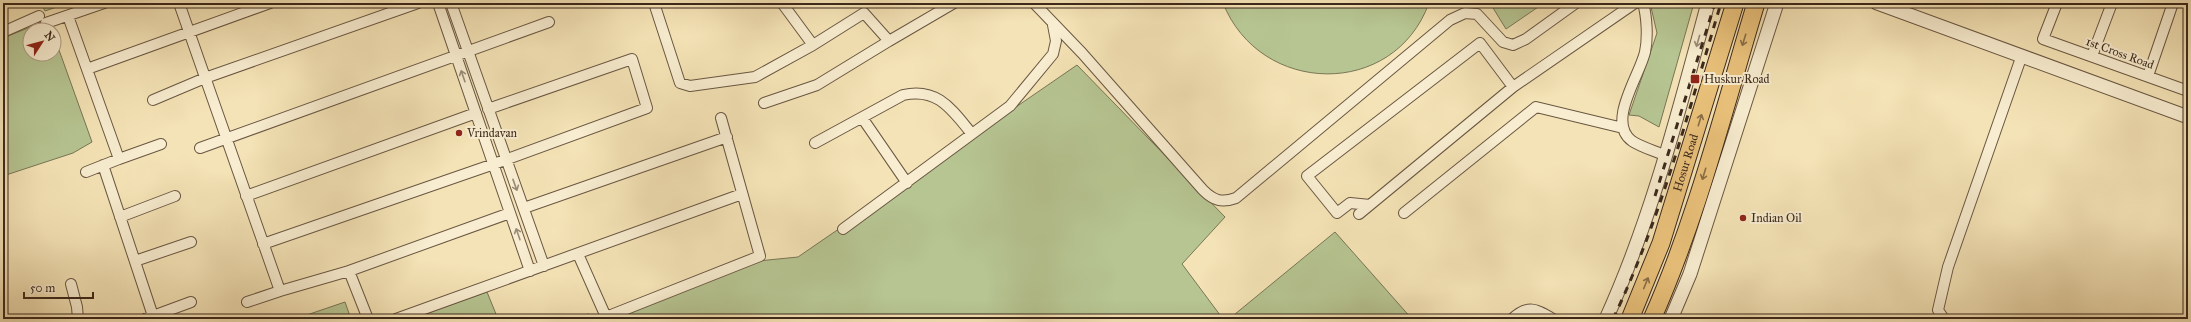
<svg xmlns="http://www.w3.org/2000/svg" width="2191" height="322" font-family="'IM FELL Great Primer',serif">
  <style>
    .green { fill: #b6c592; stroke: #797656 }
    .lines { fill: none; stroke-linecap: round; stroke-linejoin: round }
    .minor-casing { stroke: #6a5742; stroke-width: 12 }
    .tertiary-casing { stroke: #6a5742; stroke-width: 15 }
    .trunk-casing { stroke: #3c281b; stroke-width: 19 }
    .minor { stroke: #f8edd0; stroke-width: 10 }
    .tertiary { stroke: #f8edd0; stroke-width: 13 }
    .trunk { stroke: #eac27b; stroke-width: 17 }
    .rail { stroke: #3c281b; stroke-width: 3; stroke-dasharray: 7 7; stroke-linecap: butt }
    .oneway { stroke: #8a6d46 }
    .oneway2 { stroke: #9a8a76 }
    .poi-dot { fill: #8f2418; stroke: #f8edd0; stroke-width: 1.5 }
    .labels { text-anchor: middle; stroke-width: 4; stroke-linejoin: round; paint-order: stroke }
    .street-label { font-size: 12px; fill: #3c281b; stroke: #f8edd0 }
    .poi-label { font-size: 12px; fill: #3c281b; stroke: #f8edd0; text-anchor: start }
  </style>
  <rect width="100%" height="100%" fill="#f4e3b6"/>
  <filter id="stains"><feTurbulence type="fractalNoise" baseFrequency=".005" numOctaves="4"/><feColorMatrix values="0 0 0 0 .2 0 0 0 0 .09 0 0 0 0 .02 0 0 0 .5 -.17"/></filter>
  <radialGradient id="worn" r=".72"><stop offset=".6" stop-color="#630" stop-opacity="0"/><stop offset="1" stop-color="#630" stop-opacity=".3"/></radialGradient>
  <!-- green -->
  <path class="green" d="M 41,3 L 68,3 L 45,11 Z
    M 1223,3 L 1429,3 C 1394,99 1260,96 1223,3 Z
    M 1490,3 L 1544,3 L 1506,29 Z
    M 1650,3 L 1694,3 L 1659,127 L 1639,116 L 1629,115 L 1657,33 Z
    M 48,20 L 52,30 L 30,30 L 30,54 L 54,54 L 54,36 L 92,142 L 73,153 L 6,175 L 3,155 L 3,38 Z
    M 1077,65 L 1225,217 L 1182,264 L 1223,319 L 609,319 L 758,261 L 798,257 Z
    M 1335,232 L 1412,319 L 1229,319 Z
    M 487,292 L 498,319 L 412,319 Z
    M 345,302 L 351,319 L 295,319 Z
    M 589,314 L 592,319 L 562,319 Z"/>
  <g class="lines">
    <!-- minor casing -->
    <g class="minor-casing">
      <path id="minor" d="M 179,3 L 280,291 L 349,271 L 368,319
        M 438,3 L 530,271
        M 451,3 L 544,266
        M 654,3 L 680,83 L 690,86 L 755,77 L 813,45
        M 782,3 L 813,45 L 864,13 L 889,41 L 954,3
        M 1034,3 L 1082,53 L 1203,190 C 1214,201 1222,203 1236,198 L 1450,20 L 1465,13 L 1477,14 L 1503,42 L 1513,45 L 1526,39 L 1576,3
        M 1643,3 C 1647,17 1648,38 1645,52 C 1640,75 1606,122 1632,141 C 1641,147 1655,151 1666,156
        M 2057,3 L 2043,39 L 2188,91
        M 68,16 L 119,159 L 161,144
        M 46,23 L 104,3
        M 3,32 L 39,16
        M 2092,56 L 2112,3
        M 87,69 L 270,3
        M 2148,76 L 2173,3
        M 153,100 L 205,78 L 418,3
        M 764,103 L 817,85 L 889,41
        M 863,119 L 907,183
        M 815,143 L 903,95 C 938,87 952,110 972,134
        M 200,148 L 549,22
        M 103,165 L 153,316
        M 86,172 L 119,159
        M 246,196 L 476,113
        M 1370,205 L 1350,203 L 1337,213 L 1307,176 L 1480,43 L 1513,87
        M 524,208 L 727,137
        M 1404,213 L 1536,107 L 1623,128
        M 1359,214 L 1513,87 L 1635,3
        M 120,217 L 175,196
        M 843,229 L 1010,106 L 1053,54 L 1056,41 L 1053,25
        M 263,244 L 494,164 L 647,108 L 632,59 L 488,109
        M 578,254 L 606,317 L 760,256 L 721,118
        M 135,261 L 191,242
        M 349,271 L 510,213
        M 71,284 L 77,307 L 78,319
        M 247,302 L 280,291
        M 145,319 L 191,302
        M 396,319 L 742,194
        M 1512,319 C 1528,304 1536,309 1553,319
        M 1944,319 L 1938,310 L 1948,267 L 2022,55"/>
    </g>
    <!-- tertiary casing -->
    <g class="tertiary-casing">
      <path id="tertiary" d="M 1877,3 L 2188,117
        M 1606,319 C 1652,218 1679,110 1708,3
        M 1671,319 L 1690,274 L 1777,3"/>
    </g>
    <!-- trunk casing -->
    <g class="trunk-casing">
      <g id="trunk">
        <path id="s1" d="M 1630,319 L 1661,243 L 1735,3"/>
        <path d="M 1652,319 C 1697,218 1724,109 1756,3"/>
      </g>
    </g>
    <!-- minor -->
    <use href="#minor" class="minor"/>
    <!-- tertiary -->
    <use href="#tertiary" class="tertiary"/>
    <!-- trunk -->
    <use href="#trunk" class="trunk"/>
    <!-- rail -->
    <path class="rail" d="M 1655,196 L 1715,3
      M 1613,319 C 1661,219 1689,109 1721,3"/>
  </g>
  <!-- one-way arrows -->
  <defs><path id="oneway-shaft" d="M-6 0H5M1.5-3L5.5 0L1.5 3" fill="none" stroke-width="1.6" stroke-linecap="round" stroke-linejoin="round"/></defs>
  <g class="oneway">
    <use href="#oneway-shaft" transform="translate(1744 40) rotate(107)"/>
    <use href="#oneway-shaft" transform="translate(1700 120) rotate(-73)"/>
    <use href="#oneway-shaft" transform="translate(1704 174) rotate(107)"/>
    <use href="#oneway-shaft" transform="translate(1646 283) rotate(-68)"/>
  </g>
  <g class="oneway2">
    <use href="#oneway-shaft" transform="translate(1698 41) rotate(106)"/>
    <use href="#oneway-shaft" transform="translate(463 76) rotate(-109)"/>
    <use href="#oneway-shaft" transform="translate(515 185) rotate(70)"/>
    <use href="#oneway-shaft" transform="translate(518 234) rotate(-109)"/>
  </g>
  <!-- markers -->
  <g class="poi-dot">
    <rect x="1690" y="74" width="10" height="10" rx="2"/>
    <circle cx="459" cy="133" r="4"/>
    <circle cx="1743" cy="218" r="4"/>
  </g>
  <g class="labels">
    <!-- street labels -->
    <g class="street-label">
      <text transform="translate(2120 53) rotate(20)" y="4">1st Cross Road</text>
      <text dy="4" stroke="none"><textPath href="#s1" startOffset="166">Hosur Road</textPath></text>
    </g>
    <!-- poi labels -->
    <g class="poi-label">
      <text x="1704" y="83">Huskur Road</text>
      <text x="467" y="137">Vrindavan</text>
      <text x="1751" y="222">Indian Oil</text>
    </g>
  </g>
  <!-- margin -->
  <rect width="2191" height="322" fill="none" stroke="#f4e3b6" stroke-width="16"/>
  <rect x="4" y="4" width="2183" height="314" fill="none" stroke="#3c281b" stroke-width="2"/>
  <rect x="8" y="8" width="2175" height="306" fill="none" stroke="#3c281b"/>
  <!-- north arrow -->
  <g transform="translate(42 42) rotate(54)"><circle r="19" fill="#f8edd0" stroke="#ad9e88"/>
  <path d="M0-3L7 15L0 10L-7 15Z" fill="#8f2418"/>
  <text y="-6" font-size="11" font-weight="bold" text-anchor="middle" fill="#3c281b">N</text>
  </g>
  <!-- scale -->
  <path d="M24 292v6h69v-6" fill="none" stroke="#3c281b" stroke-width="2"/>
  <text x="30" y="292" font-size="12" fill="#3c281b" stroke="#f8edd0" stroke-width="3" paint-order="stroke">50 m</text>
  <rect width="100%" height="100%" filter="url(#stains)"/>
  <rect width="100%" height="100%" fill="url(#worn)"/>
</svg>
